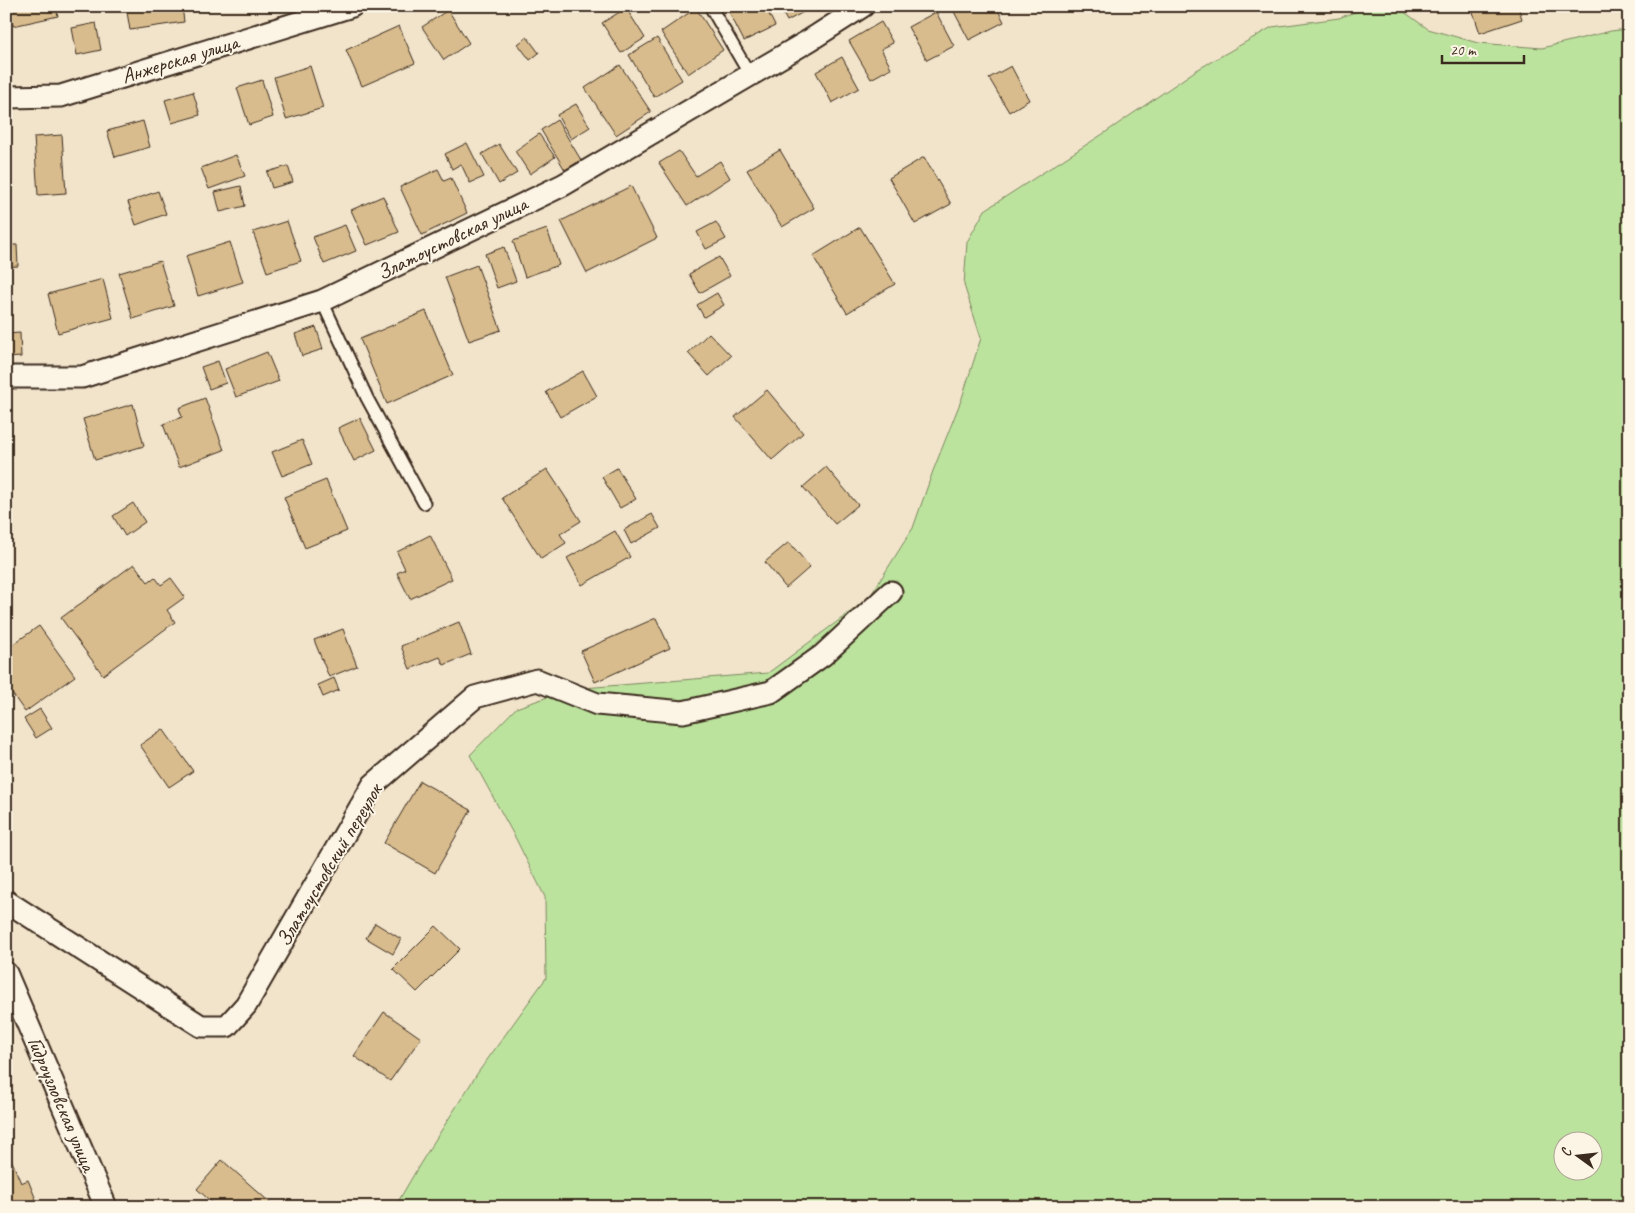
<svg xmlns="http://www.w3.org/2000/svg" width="1635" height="1213" font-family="Caveat,sans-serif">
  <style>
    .green { fill: #bce39e; stroke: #7c865e; fill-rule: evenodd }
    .building { fill: #d8bc8d; stroke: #3b2a1e }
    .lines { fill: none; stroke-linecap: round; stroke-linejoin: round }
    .lane-casing { stroke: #3b2a1e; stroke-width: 15 }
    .street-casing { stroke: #3b2a1e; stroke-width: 25 }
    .lane { stroke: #fcf5e5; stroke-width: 11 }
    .street { stroke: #fcf5e5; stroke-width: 21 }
    .labels { text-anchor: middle; stroke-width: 4; stroke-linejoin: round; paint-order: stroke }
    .street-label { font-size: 21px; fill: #3b2a1e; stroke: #fcf5e5 }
  </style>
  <rect width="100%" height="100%" fill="#f1e4cb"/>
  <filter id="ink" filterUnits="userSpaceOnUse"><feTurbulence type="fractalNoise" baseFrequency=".02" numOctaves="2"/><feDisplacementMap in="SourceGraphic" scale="10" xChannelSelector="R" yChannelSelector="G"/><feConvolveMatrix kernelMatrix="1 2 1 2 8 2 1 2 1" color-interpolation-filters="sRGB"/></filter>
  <g filter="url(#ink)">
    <!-- green -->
    <path class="green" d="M 1370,6 L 1396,6 L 1428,29 L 1478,43 L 1542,48 L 1611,31 L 1629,29 L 1629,1207 L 395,1207 L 420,1164 L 477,1074 L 546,978 L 545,897 L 516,839 L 470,755 L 516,708 L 571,689 L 768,673 L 869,598 L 913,528 L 933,471 L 962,398 L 981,338 L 964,285 L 967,242 L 985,210 L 1106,132 L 1195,71 L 1272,27 L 1339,18 ZM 1562,1140 L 1592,1140 L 1592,1170 L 1562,1170 Z"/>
    <!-- building -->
    <path class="building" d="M 9,6 L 56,6 L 58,16 L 13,26 Z
      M 126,6 L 182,6 L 184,22 L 130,30 Z
      M 726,6 L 765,6 L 775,26 L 744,41 Z
      M 779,6 L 810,6 L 811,8 L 787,21 Z
      M 951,6 L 996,6 L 1004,22 L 969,40 Z
      M 1471,6 L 1518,6 L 1522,19 L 1480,33 Z
      M 626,8 L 645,38 L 621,53 L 602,23 Z
      M 696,8 L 723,50 L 688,74 L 661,32 Z
      M 448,10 L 469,43 L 444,60 L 422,27 Z
      M 936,12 L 954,46 L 927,60 L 908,27 Z
      M 881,22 L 893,43 L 881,49 L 891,68 L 871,79 L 849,41 Z
      M 96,23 L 101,50 L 77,55 L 72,28 Z
      M 399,26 L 415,63 L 362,86 L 346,50 Z
      M 527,37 L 539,53 L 530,60 L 518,44 Z
      M 657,38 L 682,80 L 654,97 L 629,55 Z
      M 842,57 L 859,88 L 832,103 L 816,72 Z
      M 620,65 L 651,112 L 616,135 L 585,88 Z
      M 310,66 L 323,108 L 286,119 L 274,77 Z
      M 1011,66 L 1029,100 L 1009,112 L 989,78 Z
      M 262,80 L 273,117 L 249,125 L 237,88 Z
      M 193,92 L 200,115 L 172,123 L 165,100 Z
      M 576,104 L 590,127 L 571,139 L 557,115 Z
      M 557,120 L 581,160 L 565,170 L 541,130 Z
      M 143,121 L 150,147 L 115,157 L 107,131 Z
      M 539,134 L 555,157 L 530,174 L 515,151 Z
      M 62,135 L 66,193 L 38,195 L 34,137 Z
      M 467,143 L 484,177 L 470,183 L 461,164 L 452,169 L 445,154 Z
      M 499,144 L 517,173 L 499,184 L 482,154 Z
      M 780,150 L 814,208 L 782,227 L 747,170 Z
      M 679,151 L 696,176 L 720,161 L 730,178 L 687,206 L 659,163 Z
      M 236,155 L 245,176 L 209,189 L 201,168 Z
      M 924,157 L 951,204 L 915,224 L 889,178 Z
      M 288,166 L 293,182 L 272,188 L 267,172 Z
      M 438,169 L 444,181 L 451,178 L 467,213 L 422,235 L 400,187 Z
      M 241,186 L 245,206 L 220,212 L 215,192 Z
      M 631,186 L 657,238 L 587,273 L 561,221 Z
      M 158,191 L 166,214 L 136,225 L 128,202 Z
      M 383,196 L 399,232 L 367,245 L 351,210 Z
      M 287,221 L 301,261 L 267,272 L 253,232 Z
      M 716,222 L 726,239 L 706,249 L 697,232 Z
      M 345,225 L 356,251 L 324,264 L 313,237 Z
      M 860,227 L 895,284 L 847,313 L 813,256 Z
      M 547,229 L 559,265 L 525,277 L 513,241 Z
      M 230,242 L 243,282 L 198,296 L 186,256 Z
      M 6,245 L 17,245 L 18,266 L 6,267 Z
      M 504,247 L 516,281 L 497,288 L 485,254 Z
      M 719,257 L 730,276 L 700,293 L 689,274 Z
      M 160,261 L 174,306 L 133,319 L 119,273 Z
      M 477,265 L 501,330 L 469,341 L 445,277 Z
      M 103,279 L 113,318 L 58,333 L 48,294 Z
      M 717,293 L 724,305 L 704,317 L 697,305 Z
      M 426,311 L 453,375 L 387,404 L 360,339 Z
      M 316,327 L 323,349 L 302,356 L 295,334 Z
      M 20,333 L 21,357 L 6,358 L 6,334 Z
      M 709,333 L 731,356 L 709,376 L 688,353 Z
      M 267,352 L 279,381 L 236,397 L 225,369 Z
      M 218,361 L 226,383 L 209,389 L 201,367 Z
      M 583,371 L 597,396 L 560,417 L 546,392 Z
      M 767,390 L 803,433 L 772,460 L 735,417 Z
      M 205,398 L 224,450 L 179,467 L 163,424 L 182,417 L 179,408 Z
      M 133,404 L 144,446 L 95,460 L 83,419 Z
      M 360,418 L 376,450 L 354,461 L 338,428 Z
      M 302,440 L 312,464 L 282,476 L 272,452 Z
      M 826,467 L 858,505 L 835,524 L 803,487 Z
      M 617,468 L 636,499 L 620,508 L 602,477 Z
      M 547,469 L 581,521 L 560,534 L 566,543 L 541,559 L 502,498 Z
      M 326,480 L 347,531 L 305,548 L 284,497 Z
      M 133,503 L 145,522 L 125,536 L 113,516 Z
      M 652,514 L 660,528 L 631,544 L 624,530 Z
      M 615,531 L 630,557 L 582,585 L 567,558 Z
      M 430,535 L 452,579 L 410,599 L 397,573 L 405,569 L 397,552 Z
      M 789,542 L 810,567 L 786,588 L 765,562 Z
      M 134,564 L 148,582 L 155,577 L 161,585 L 171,578 L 185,597 L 167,610 L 175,622 L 103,675 L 61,618 Z
      M 656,618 L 670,648 L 595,682 L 581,651 Z
      M 459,622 L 471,654 L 444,665 L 440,657 L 410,669 L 401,646 Z
      M 39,626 L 75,676 L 25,712 L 6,685 L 6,649 Z
      M 343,629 L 357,666 L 329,677 L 314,640 Z
      M 334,678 L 339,690 L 323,697 L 318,685 Z
      M 40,709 L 52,728 L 36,738 L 24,719 Z
      M 163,729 L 193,771 L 169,787 L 140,745 Z
      M 420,781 L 471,810 L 435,873 L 384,843 Z
      M 375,923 L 401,939 L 393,954 L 366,938 Z
      M 436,926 L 460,949 L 417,992 L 393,969 Z
      M 384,1012 L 421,1038 L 390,1081 L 354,1056 Z
      M 9,1154 L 21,1183 L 28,1180 L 39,1207 L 6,1207 L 6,1156 Z
      M 222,1160 L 275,1207 L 217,1207 L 197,1189 Z"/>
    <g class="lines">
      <!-- lane casing -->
      <g class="lane-casing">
        <path id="lane" d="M 710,6 L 750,75
          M 322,301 L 367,398 L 424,503"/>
      </g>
      <!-- street casing -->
      <g class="street-casing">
        <path id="street" d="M 6,97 L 61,96 L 352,6
          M 6,377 L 82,377 L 322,301 L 563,185 L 810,40 L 863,6
          M 6,901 L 201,1026 L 227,1026 L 246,1005 L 373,785 L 475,697 L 537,680 L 597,704 L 683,712 L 771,692 L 823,655 L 891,592
          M 6,973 L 106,1207"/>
      </g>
      <!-- lane -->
      <use href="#lane" class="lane"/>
      <!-- street -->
      <use href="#street" class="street"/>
    </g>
  </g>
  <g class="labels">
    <!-- street labels -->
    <g class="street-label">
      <text transform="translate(180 59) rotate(-17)" y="7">Анжерская улица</text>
      <text transform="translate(452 238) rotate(-26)" y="7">Златоустовская улица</text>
      <text transform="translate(329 865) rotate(-59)" y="7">Златоустовский переулок</text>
      <text transform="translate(62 1104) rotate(67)" y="7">Гидроузловская улица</text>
    </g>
  </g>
  <!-- margin -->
  <rect width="1635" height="1213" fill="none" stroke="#fcf5e5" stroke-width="25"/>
  <rect x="12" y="12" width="1610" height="1188" fill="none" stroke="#3b2a1e" stroke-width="2" filter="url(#ink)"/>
  <!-- north arrow -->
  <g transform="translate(1578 1156) rotate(285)"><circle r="24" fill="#fcf5e5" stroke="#afa495"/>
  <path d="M0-4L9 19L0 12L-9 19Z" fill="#3b2a1e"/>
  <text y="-8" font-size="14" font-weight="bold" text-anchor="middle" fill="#3b2a1e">С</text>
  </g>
  <!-- scale -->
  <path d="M1442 55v8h82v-8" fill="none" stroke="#3b2a1e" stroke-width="2.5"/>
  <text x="1450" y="55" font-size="15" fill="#3b2a1e" stroke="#fcf5e5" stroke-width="4" paint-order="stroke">20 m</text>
</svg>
